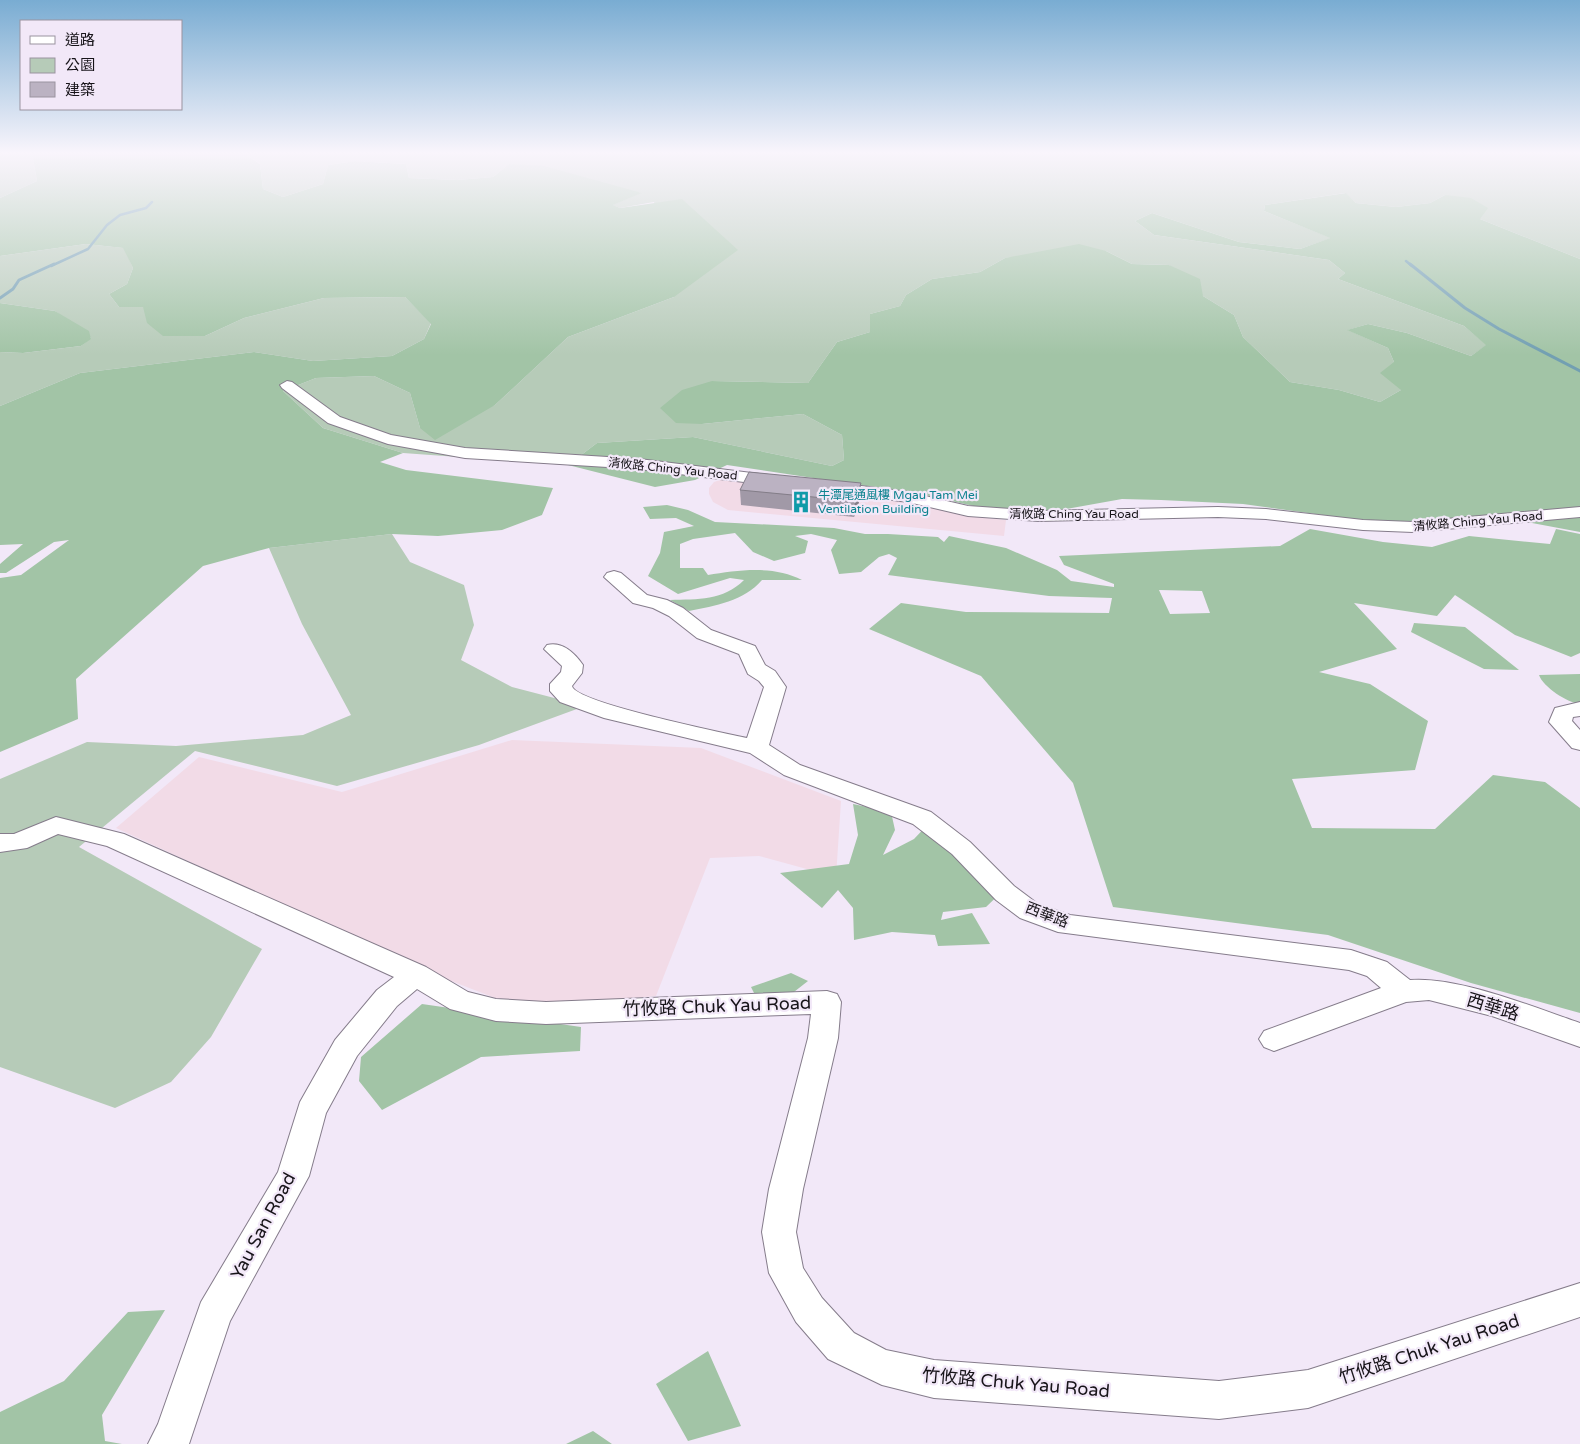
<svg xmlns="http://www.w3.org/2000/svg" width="1580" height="1444" font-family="'Varela Round','Noto Sans TC',sans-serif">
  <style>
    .industrial { fill: #f2dbe7 }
    .green { fill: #b6cbb8 }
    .forest { fill: #a2c4a6; fill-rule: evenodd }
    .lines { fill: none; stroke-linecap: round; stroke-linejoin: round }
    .stream-far1 { stroke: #729fb2; stroke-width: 2.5 }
    .stream { stroke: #729fb2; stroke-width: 3 }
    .minor-casing { stroke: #857c8b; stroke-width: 2 }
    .minor { fill: #fff; fill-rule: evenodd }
    .wall { fill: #a199a7 }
    .shaded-wall { fill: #837d88 }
    .building { fill: #bbb2c2; stroke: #837d88 }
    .labels { text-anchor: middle; stroke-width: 4.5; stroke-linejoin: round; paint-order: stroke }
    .far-street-label { font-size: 12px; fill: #171419; stroke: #f2e8f8 }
    .far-culture-label { font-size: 12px; fill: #0d838f; stroke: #f2e8f8; text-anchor: start }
    .street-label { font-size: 15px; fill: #171419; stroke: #f2e8f8 }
    .near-street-label { font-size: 18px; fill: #171419; stroke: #f2e8f8 }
  </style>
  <rect width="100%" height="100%" fill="#f2e8f8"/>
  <!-- industrial -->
  <path class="industrial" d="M 720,480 L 865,496 L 873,500 L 907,502 L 977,517 L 1006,520 L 1004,536 L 728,510 L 713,502 L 709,494 L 709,488 L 714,482 Z
    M 512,740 L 701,748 L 841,801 L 836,877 L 759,856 L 710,858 L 656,996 L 559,1004 L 495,998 L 441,977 L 116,828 L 199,757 L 342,792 Z"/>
  <!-- green -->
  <path class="green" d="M 0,153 L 32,153 L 37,181 L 0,198 Z
    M 244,153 L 1580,153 L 1580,259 L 1480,219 L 1445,195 L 1430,203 L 1396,207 L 1356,203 L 1345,193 L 1265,205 L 1264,211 L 1331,238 L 1300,249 L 1239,242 L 1152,213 L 1135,221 L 1154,235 L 1329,260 L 1345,273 L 1338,279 L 1464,326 L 1487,345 L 1471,356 L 1407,333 L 1368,324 L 1348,330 L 1388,348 L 1394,362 L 1401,390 L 1380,402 L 1339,390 L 1290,382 L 1243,337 L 1234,315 L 1203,296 L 1169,265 L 1132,264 L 1106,251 L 1005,258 L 980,272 L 932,279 L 906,295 L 900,306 L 870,314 L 870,332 L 837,342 L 808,383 L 712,381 L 702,424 L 803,414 L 842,435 L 844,460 L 832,466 L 693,437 L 597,443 L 568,465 L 403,453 L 323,428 L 283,391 L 316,378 L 374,376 L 410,393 L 420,428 L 495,405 L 568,337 L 674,297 L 654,202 L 620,208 L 612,205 L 641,193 L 509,164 L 493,177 L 457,180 L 409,178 L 406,164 L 355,161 L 328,165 L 323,184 L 283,197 L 263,189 L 260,164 Z
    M 86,244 L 124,248 L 133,268 L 127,284 L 109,294 L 119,307 L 143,307 L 205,336 L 244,318 L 324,298 L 405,297 L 431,323 L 424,339 L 392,356 L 313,361 L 254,352 L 80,373 L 0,406 L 0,352 L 23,353 L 81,346 L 91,338 L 55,311 L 0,303 L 0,256 Z
    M 392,534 L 410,562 L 464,585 L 474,625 L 461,660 L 512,687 L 585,706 L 479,745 L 337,786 L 195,751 L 79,847 L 262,949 L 211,1037 L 171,1082 L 115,1108 L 0,1067 L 0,779 L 87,742 L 176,746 L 303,735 L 351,715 L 302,624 L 269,548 Z"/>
  <!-- forest -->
  <path class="forest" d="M 32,153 L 244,153 L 260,164 L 263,189 L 283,197 L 323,184 L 328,165 L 355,161 L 406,164 L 409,178 L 457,180 L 493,177 L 509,164 L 544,166 L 642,193 L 613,205 L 620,208 L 682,199 L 738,250 L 674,297 L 568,337 L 495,405 L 435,440 L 420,428 L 410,393 L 374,376 L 316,378 L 283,391 L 323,428 L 403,453 L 380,462 L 406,470 L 553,488 L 542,515 L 502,530 L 438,536 L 392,534 L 269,548 L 203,566 L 76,679 L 78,719 L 0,752 L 0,578 L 21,575 L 69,540 L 54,542 L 6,573 L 0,573 L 0,564 L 23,544 L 0,545 L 0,406 L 80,373 L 254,352 L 313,361 L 392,356 L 424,339 L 431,324 L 405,297 L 324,298 L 244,318 L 205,336 L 163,336 L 147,323 L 143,307 L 119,307 L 109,294 L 127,284 L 133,268 L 123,248 L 86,244 L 0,256 L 0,198 L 37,181 Z
    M 1346,193 L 1356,203 L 1396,207 L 1430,203 L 1445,195 L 1471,198 L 1488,208 L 1480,219 L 1580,259 L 1580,532 L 1494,516 L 1409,527 L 1243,504 L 1161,500 L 1122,499 L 1044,513 L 995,511 L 926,495 L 727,465 L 695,480 L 655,487 L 568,465 L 597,443 L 693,437 L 832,466 L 844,460 L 842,435 L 803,414 L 702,424 L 676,423 L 660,408 L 682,390 L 712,381 L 808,383 L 837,342 L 870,332 L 870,314 L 900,306 L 906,295 L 932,279 L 980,272 L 1005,258 L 1079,244 L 1106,251 L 1132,264 L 1169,265 L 1200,279 L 1203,296 L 1234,315 L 1243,337 L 1290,382 L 1339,390 L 1380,402 L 1401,390 L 1380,373 L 1394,362 L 1388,348 L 1347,330 L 1368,324 L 1407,333 L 1471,356 L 1486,345 L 1464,326 L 1338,279 L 1345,273 L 1329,260 L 1154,235 L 1135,221 L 1152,213 L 1239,242 L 1300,249 L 1330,238 L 1264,211 L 1265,205 Z
    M 0,303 L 55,311 L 89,331 L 91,339 L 81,346 L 23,353 L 0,352 Z
    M 667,505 L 688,510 L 715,522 L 834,528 L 865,534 L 888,534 L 938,537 L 944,542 L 949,536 L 1006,548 L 1057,570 L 1071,581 L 1114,587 L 1114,584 L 1064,565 L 1059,556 L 1280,546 L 1310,529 L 1383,542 L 1432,547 L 1469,536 L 1550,544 L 1556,529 L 1580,534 L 1580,653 L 1571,657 L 1515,635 L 1455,595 L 1437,616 L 1354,603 L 1397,649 L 1319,672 L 1370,684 L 1428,721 L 1415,770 L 1292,779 L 1312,828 L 1435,829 L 1493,775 L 1545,782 L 1580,808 L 1580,1013 L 1471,983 L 1328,935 L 1113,907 L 1073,783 L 981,676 L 869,629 L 901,603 L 966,612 L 1109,613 L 1112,598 L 1049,596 L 888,575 L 897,558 L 889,554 L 879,557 L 861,572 L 839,574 L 831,550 L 837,540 L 811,534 L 795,536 L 808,541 L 805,553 L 774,561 L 753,552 L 735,533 L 693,539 L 680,544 L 680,568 L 703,568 L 708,575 C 738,570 774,565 802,580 L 762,580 C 744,601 715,606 689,611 L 670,600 C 698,599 723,601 744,580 L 730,578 L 678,594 L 648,576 L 660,553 L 664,532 L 694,526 L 676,518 L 650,519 L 643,507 ZM 1159,590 L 1202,591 L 1210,613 L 1170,614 Z
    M 1414,623 L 1465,627 L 1519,670 L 1484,669 L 1411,632 Z
    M 1580,674 L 1580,704 C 1568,703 1543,687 1539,675 Z
    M 853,804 L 891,812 L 895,830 L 883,855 L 914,839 L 934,818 L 1010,884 L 986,907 L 943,912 L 941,920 L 972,913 L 990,944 L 938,946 L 935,935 L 892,932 L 854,940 L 853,908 L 838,890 L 822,908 L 780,873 L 849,864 L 858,835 Z
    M 791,973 L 808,981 L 776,1006 L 759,1003 L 751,987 Z
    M 422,1004 L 581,1027 L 580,1051 L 481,1057 L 382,1110 L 359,1081 L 361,1057 Z
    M 165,1310 L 102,1415 L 105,1441 L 122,1444 L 0,1444 L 0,1412 L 64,1381 L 128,1312 Z
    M 708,1351 L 741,1426 L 688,1441 L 656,1384 Z
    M 593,1431 L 612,1444 L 566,1444 Z"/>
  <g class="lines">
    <!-- stream-far1 -->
    <path class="stream-far1" d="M 1406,261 L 1412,266
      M 51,266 L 88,249 L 107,225 L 120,215 L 146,208 L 152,202"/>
    <!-- stream -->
    <path class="stream" d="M 1410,264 L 1465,308 L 1499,329 L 1580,371
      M 0,298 L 13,289 L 19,280 L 54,264"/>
    <!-- minor casing -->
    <g class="minor-casing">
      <path id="minor" d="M 287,381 L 292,382 L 340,417 L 391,435 L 465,448 L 639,459 L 776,476 L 782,477 L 785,481 L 782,485 L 776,486 L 639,469 L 465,458 L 388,444 L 328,423 L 282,388 L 280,385 Z
        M 830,482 L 908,492 L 968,506 L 1039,511 L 1218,507 L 1266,509 L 1363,520 L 1413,522 L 1580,507 L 1580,517 L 1413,532 L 1363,530 L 1266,519 L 1218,517 L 1039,521 L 968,516 L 908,502 L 824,491 L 821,487 L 824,483 Z
        M 614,571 L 621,573 L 647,595 L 667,600 L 683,608 L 711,630 L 755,646 L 765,665 L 775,671 L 786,687 L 769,745 L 800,765 L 931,812 L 970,842 L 1014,886 L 1038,904 L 1070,915 L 1351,950 L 1387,962 L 1410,980 C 1458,976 1533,1007 1580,1023 L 1580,1047 L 1492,1016 L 1429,1000 L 1406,1002 L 1274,1051 L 1264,1047 L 1259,1039 L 1264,1031 L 1381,988 L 1367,976 L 1349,970 L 1058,932 L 1020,918 L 996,900 L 952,854 L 913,824 L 784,775 L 750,753 L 604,718 L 560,702 L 550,691 L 550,684 L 561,672 L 562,666 L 544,649 L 547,645 C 562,641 575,653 583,665 L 582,673 L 572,686 C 574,702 724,733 747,738 L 764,687 L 759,681 L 748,674 L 739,654 L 697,638 L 669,616 L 653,608 L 633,603 L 604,577 L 607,573 Z
        M 1580,702 L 1580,716 L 1573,717 L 1572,721 L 1580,730 L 1580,750 L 1572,748 L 1549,722 L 1555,708 Z
        M 56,817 L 124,834 L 426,967 L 468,992 L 496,999 L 546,1002 L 827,991 L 837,994 L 841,1002 L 838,1038 L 803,1189 L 796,1232 L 803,1268 L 822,1298 L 854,1333 L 886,1350 L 934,1360 L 1219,1381 L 1308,1370 L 1580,1283 L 1580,1317 L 1308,1408 L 1219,1419 L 934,1398 L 882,1385 L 828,1359 L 796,1322 L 769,1273 L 762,1232 L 769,1189 L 808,1038 L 811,1014 L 546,1024 L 496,1021 L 450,1009 L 417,989 L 397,1006 L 357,1056 L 326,1113 L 309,1176 L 230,1321 L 189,1444 L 148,1444 L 158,1424 L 201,1302 L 278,1172 L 300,1102 L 335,1040 L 377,990 L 394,977 L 107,846 L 58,834 L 27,848 L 0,852 L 0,834 L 14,834 Z"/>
    </g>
    <!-- minor -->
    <use href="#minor" class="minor"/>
  </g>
  <!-- wall -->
  <path class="wall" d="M 861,483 L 860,499 L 854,517 L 741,505 L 740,490 Z"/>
  <!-- shaded-wall -->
  <path class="shaded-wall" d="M 861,483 L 860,499 L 854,517 L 855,501 Z"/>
  <!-- building -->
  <path class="building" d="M 749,472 L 861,483 L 855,501 L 740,490 Z"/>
  <!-- sky -->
  <linearGradient id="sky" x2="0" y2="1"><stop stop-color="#79acd2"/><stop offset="0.43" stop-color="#f9f5fc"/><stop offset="1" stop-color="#f9f5fc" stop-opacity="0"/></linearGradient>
  <rect width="1580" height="355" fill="url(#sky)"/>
  <!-- icons -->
  <defs>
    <g id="building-bare" transform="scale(1.725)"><path d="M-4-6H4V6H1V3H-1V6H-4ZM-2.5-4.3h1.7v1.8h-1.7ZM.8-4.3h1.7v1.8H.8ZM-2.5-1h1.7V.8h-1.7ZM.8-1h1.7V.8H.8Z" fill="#0f9aa8" stroke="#f2e8f8" stroke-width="2.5" paint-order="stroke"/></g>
  </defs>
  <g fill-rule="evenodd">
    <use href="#building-bare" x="801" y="502"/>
  </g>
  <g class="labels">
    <!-- far-street labels -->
    <g class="far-street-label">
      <text transform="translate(673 469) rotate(6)" y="4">清攸路 Ching Yau Road</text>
      <text x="1074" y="518">清攸路 Ching Yau Road</text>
      <text transform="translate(1478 521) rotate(-5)" y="4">清攸路 Ching Yau Road</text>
    </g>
    <!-- far-culture labels -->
    <g class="far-culture-label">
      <text x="818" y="499">牛潭尾通風樓 Mgau Tam Mei<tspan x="818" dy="14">Ventilation Building</tspan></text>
    </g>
    <!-- street labels -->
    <g class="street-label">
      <text transform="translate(1047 915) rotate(21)" y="5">西華路</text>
    </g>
    <!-- near-street labels -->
    <g class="near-street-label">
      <text transform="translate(717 1006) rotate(-2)" y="6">竹攸路 Chuk Yau Road</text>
      <text transform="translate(1493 1007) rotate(17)" y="6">西華路</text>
      <text transform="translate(263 1226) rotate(-62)" y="6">Yau San Road</text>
      <text transform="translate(1429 1349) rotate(-18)" y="6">竹攸路 Chuk Yau Road</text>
      <text transform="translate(1016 1383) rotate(5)" y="6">竹攸路 Chuk Yau Road</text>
    </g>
  </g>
  <!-- legend -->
  <rect x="20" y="20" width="162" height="90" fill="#f2e8f8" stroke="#9a939f"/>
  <rect x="30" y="36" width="25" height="8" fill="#ffffff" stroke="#9a939f"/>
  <text x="65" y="45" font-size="15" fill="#171419">道路</text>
  <rect x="30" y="58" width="25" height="15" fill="#b6cbb8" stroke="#9a939f"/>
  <text x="65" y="70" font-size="15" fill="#171419">公園</text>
  <rect x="30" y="82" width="25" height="15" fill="#bbb2c2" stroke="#9a939f"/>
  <text x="65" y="95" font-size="15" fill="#171419">建築</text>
</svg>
